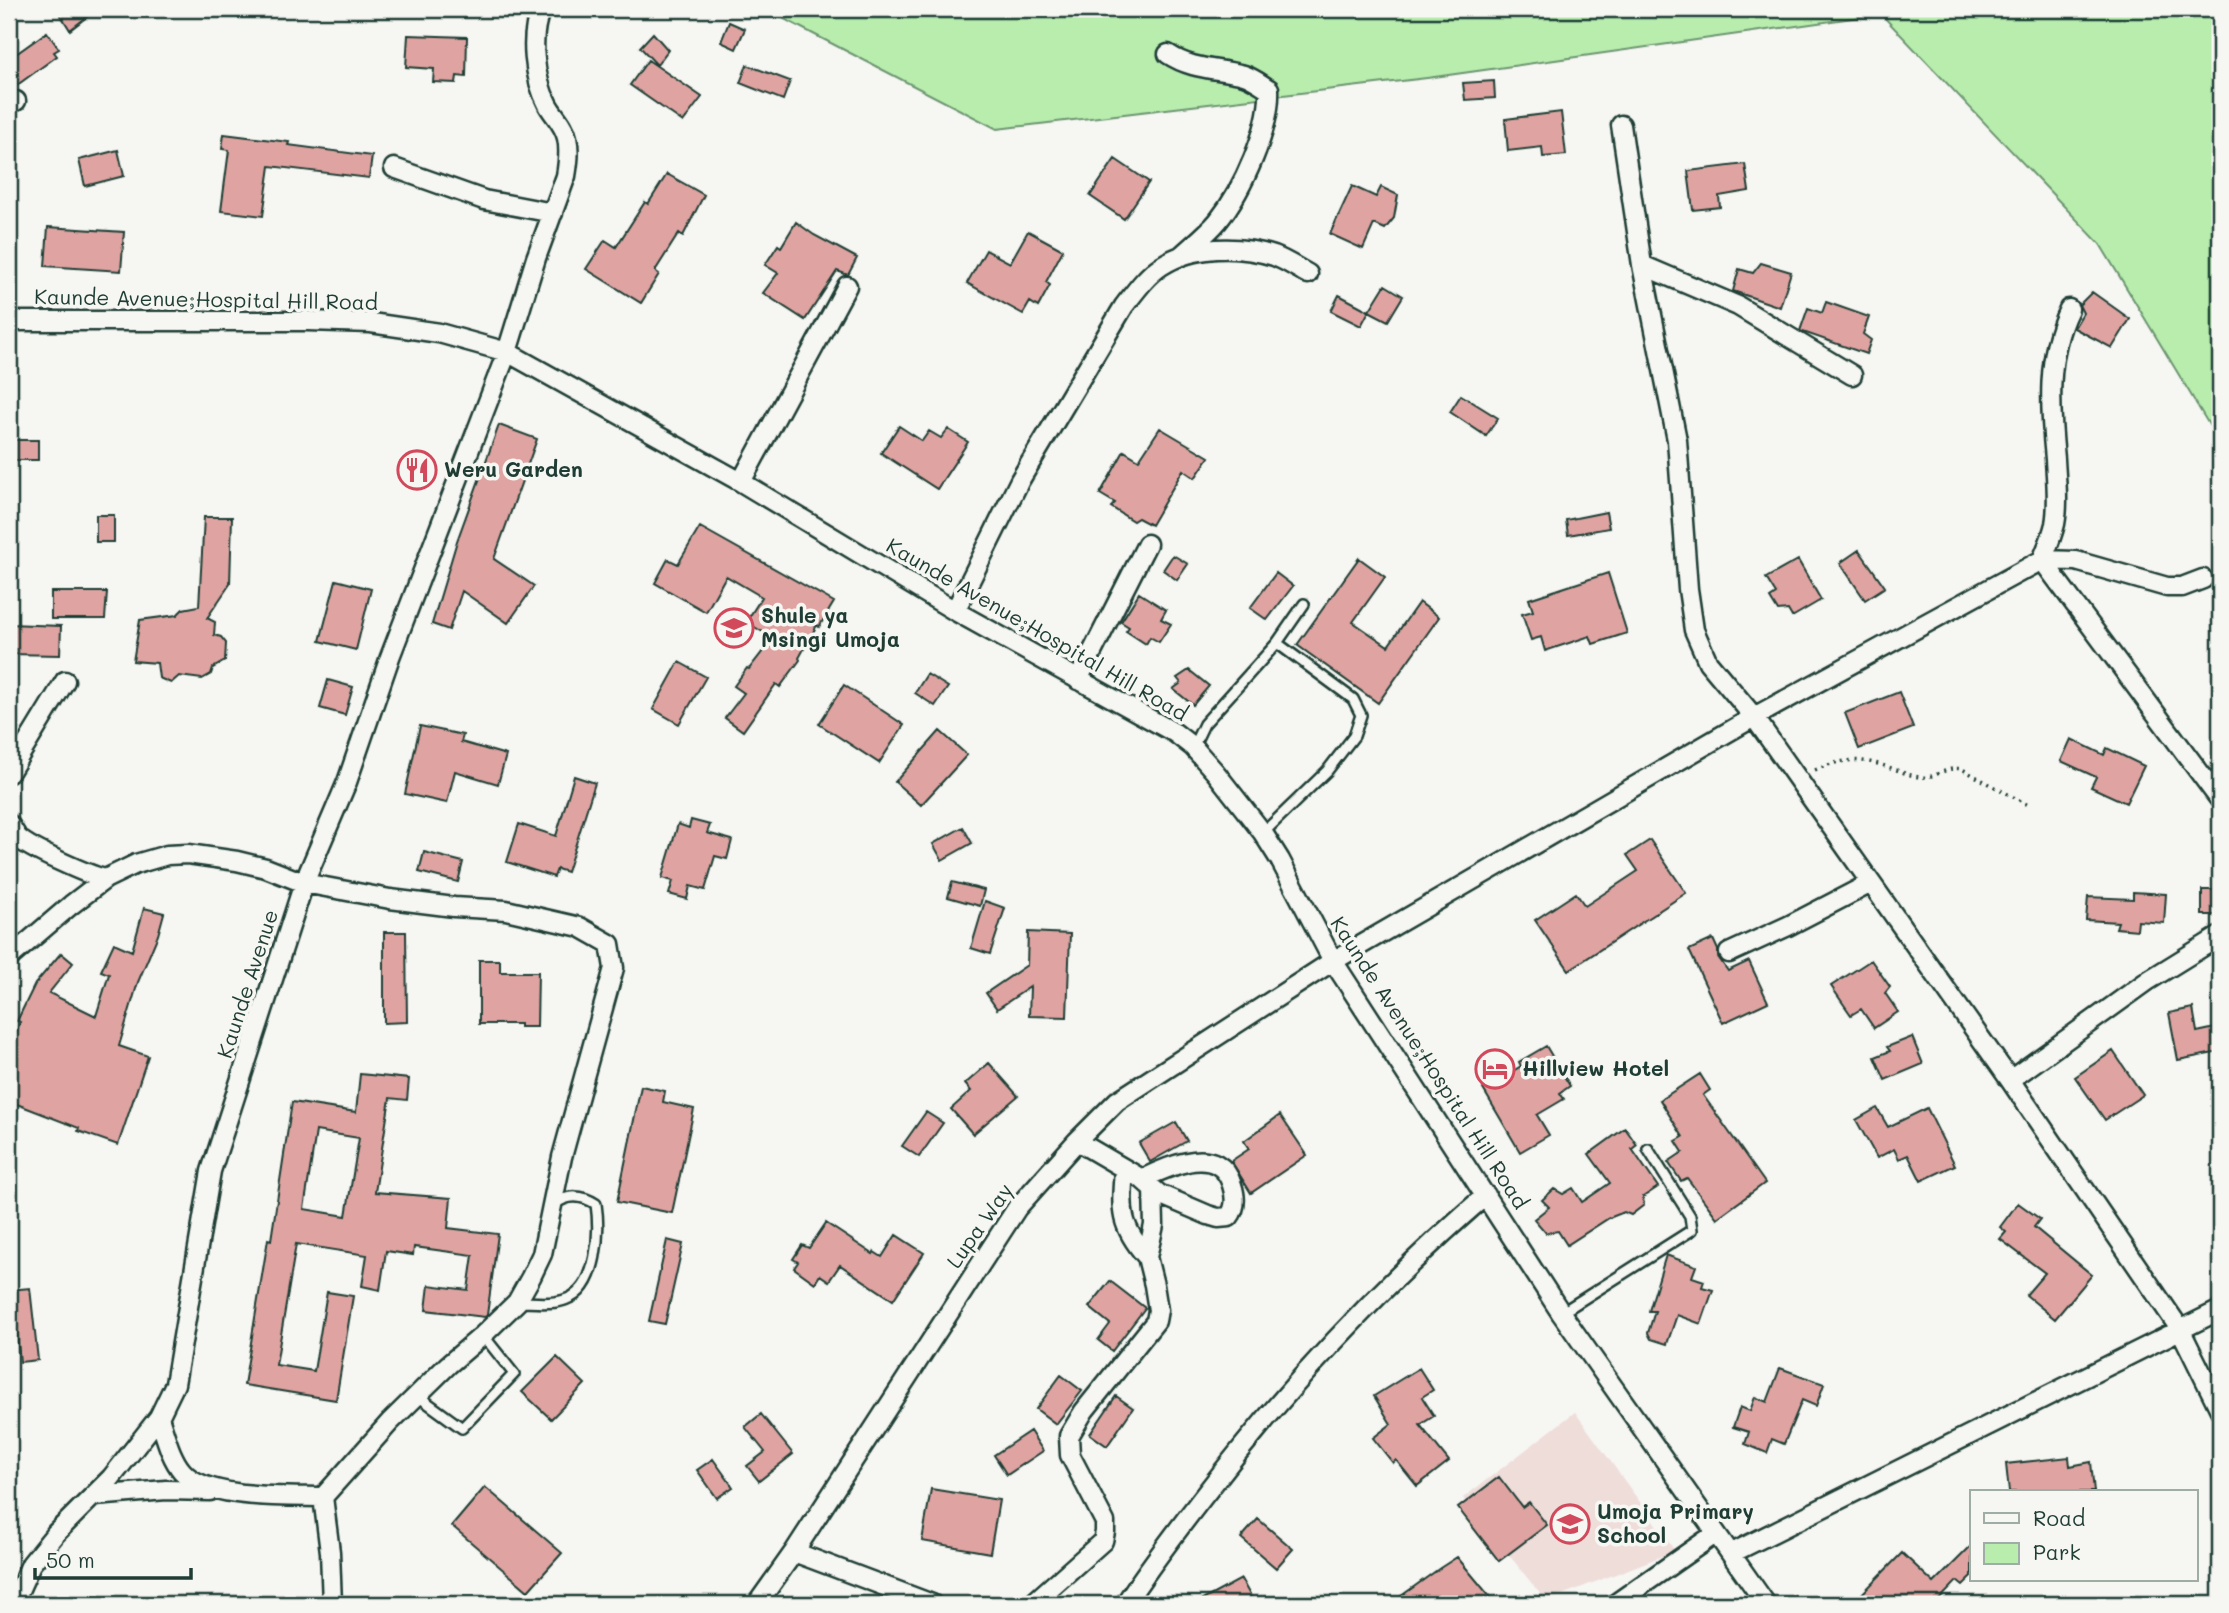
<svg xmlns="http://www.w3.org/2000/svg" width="2229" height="1613" font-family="Mali,sans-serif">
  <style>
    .built { fill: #efddda }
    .green { fill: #b8edae; stroke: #6c9571; stroke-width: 2 }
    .building { fill: #dfa4a1; stroke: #1f3d34; stroke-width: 2; fill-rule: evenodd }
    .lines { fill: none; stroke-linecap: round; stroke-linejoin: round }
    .lane-casing { stroke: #1f3d34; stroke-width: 14 }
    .street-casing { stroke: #1f3d34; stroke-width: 23 }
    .path { stroke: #1f3d34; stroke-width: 3.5; stroke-dasharray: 2 5; stroke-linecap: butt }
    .lane { stroke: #f6f6f2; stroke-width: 9 }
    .street { stroke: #f6f6f2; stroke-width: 18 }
    .labels { text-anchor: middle; stroke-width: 7; stroke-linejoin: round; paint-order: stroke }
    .street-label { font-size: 21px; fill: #1f3d34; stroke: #f6f6f2 }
    .poi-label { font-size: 21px; font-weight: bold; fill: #1f3d34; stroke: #f6f6f2; text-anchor: start }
  </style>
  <rect width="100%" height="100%" fill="#f6f6f2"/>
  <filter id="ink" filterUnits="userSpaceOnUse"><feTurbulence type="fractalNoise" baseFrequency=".0143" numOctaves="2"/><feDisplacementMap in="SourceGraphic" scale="14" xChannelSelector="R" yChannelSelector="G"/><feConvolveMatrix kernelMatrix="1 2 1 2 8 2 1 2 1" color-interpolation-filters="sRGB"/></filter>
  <g filter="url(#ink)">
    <!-- built -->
    <path class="built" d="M 1575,1412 L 1675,1551 L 1546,1601 L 1463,1498 Z"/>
    <!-- green -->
    <path class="green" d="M 765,9 L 2220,9 L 2220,443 L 2100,244 L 1881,14 L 1427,78 L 997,129 Z"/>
    <!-- building -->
    <path class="building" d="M 57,9 L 97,9 L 70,30 Z
      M 729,22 L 745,29 L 736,49 L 721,42 Z
      M 47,32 L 59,49 L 54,52 L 57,56 L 9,91 L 9,59 Z
      M 653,33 L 668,50 L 657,65 L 640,47 Z
      M 408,35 L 467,37 L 466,77 L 457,76 L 456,83 L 433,82 L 434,69 L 406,67 Z
      M 648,60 L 702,97 L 683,122 L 630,85 Z
      M 747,65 L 790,81 L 783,100 L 740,83 Z
      M 1494,81 L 1495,98 L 1465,100 L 1463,83 Z
      M 1561,112 L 1566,155 L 1543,157 L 1542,147 L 1508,151 L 1505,119 Z
      M 224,134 L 289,142 L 288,145 L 372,156 L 369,178 L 270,166 L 263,216 L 221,211 L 229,150 L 222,149 Z
      M 118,150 L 124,176 L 85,186 L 79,160 Z
      M 1115,159 L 1149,182 L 1124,219 L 1090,196 Z
      M 1745,164 L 1749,191 L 1719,196 L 1720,207 L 1693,210 L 1688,171 Z
      M 667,174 L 704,195 L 683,236 L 679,233 L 655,271 L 659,274 L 641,303 L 586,269 L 605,240 L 616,247 L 645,202 L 648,204 Z
      M 1352,186 L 1376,197 L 1381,187 L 1398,195 L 1394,218 L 1385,229 L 1374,224 L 1363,249 L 1330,234 Z
      M 796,222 L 814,235 L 857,258 L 848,275 L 837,271 L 805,320 L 763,293 L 778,273 L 765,265 L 778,245 L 781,247 Z
      M 48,227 L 124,232 L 121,271 L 45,266 Z
      M 1028,231 L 1063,250 L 1046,282 L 1050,285 L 1038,307 L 1030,302 L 1023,314 L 967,283 L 986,250 L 1010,263 Z
      M 1761,263 L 1791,272 L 1780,307 L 1733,291 L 1739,269 L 1753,273 Z
      M 1385,285 L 1403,296 L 1388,321 L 1369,311 Z
      M 2092,292 L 2130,319 L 2112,348 L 2074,328 L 2083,313 L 2079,305 Z
      M 1339,295 L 1369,311 L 1361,326 L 1331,311 Z
      M 1826,302 L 1869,317 L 1863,334 L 1871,340 L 1866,354 L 1800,331 L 1808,308 L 1822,313 Z
      M 1461,395 L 1498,418 L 1486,436 L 1450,412 Z
      M 499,425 L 537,439 L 494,559 L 534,586 L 508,623 L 462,591 L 449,630 L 432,624 L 457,541 Z
      M 899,426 L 922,441 L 929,431 L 941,438 L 948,429 L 968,442 L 937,489 L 881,453 Z
      M 1160,428 L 1209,457 L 1195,478 L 1183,470 L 1151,525 L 1138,518 L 1133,521 L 1111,507 L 1115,503 L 1100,494 L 1124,451 L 1139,460 Z
      M 9,440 L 38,440 L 38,460 L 9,460 Z
      M 1606,512 L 1609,528 L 1568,535 L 1566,520 Z
      M 96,515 L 114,515 L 114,542 L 96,542 Z
      M 204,517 L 232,517 L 230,584 L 207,618 L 215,622 L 214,635 L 221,637 L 226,643 L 225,661 L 213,668 L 211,674 L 202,679 L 179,676 L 171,683 L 159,678 L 157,663 L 133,661 L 140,620 L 177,615 L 183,609 L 199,606 Z
      M 700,527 L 834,602 L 819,627 L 817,625 L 799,658 L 800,660 L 780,687 L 776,684 L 743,731 L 725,718 L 744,693 L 734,686 L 747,668 L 749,669 L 773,638 L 746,622 L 762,597 L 726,576 L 706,612 L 655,583 L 668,559 L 678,564 Z
      M 1859,550 L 1885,587 L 1865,600 L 1840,563 Z
      M 1173,555 L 1188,564 L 1177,580 L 1163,570 Z
      M 1359,558 L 1385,577 L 1353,622 L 1388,646 L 1419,602 L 1439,617 L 1378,703 L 1297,645 Z
      M 1798,560 L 1821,600 L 1792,617 L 1788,610 L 1778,611 L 1770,598 L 1776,594 L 1766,578 Z
      M 1276,573 L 1293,586 L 1267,620 L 1250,608 Z
      M 1608,573 L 1627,633 L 1593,644 L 1590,636 L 1545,651 L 1541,637 L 1531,640 L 1522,614 L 1533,611 L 1529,599 Z
      M 336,580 L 371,589 L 356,650 L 320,641 Z
      M 51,592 L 107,592 L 105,619 L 51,619 Z
      M 1139,593 L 1166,610 L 1161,619 L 1171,624 L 1159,642 L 1150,637 L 1146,644 L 1126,631 L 1129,627 L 1121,622 Z
      M 9,624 L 61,626 L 60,655 L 9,654 Z
      M 679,662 L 706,677 L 679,724 L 653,709 Z
      M 1189,670 L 1209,686 L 1193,705 L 1173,689 L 1181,683 L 1177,678 Z
      M 927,674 L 948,687 L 935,706 L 915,693 Z
      M 328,680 L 353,687 L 345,715 L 320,708 Z
      M 844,685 L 904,725 L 879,763 L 819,724 Z
      M 1899,692 L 1913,728 L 1859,749 L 1845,713 Z
      M 420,726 L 463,735 L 461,742 L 506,755 L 498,784 L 455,771 L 447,803 L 405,794 Z
      M 940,731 L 967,755 L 921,805 L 895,782 Z
      M 2071,739 L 2104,755 L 2107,748 L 2144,766 L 2126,803 L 2091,787 L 2096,777 L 2061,761 Z
      M 574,776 L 595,783 L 567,872 L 557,869 L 554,877 L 507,862 L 519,824 L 556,836 Z
      M 691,820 L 710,825 L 707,833 L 732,840 L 727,859 L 715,856 L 705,890 L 690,886 L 687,899 L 669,894 L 673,881 L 662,878 L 678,824 L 689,828 Z
      M 963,827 L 972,843 L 942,860 L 933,844 Z
      M 1650,840 L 1686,893 L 1569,970 L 1535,920 L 1576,893 L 1585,906 L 1638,871 L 1627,855 Z
      M 424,852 L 463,862 L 458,882 L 419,872 Z
      M 952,882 L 984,890 L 980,906 L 948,897 Z
      M 2202,890 L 2220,890 L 2220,915 L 2202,915 Z
      M 2133,892 L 2166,894 L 2164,923 L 2138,921 L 2137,930 L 2116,928 L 2118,922 L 2086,920 L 2088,897 L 2133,899 Z
      M 985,901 L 1005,908 L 990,954 L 971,948 Z
      M 144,908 L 164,913 L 158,935 L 138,982 L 119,1046 L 148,1056 L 118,1145 L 78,1131 L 79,1128 L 9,1101 L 9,1052 L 20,1022 L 17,1021 L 35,984 L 61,953 L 73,963 L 49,993 L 96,1016 L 109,974 L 101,971 L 114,943 L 132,951 Z
      M 384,932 L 406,932 L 407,1022 L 384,1023 Z
      M 1028,932 L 1070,934 L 1067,1017 L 1029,1016 L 1030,987 L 997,1009 L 986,993 L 1027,965 Z
      M 1713,939 L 1718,950 L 1718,957 L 1728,971 L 1749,961 L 1768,1002 L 1723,1023 L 1689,950 Z
      M 479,960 L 500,960 L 500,972 L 538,972 L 537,1027 L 520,1027 L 520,1024 L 479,1024 Z
      M 1871,960 L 1890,987 L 1885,993 L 1898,1012 L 1874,1028 L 1861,1009 L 1851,1015 L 1831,986 Z
      M 2193,1008 L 2197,1032 L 2220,1027 L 2220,1052 L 2178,1060 L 2169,1013 Z
      M 1912,1037 L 1923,1064 L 1885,1080 L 1875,1057 L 1890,1051 L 1887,1047 Z
      M 1546,1046 L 1570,1086 L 1560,1093 L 1564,1099 L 1537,1115 L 1549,1135 L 1520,1152 L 1483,1089 L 1521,1066 L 1519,1062 Z
      M 2113,1051 L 2143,1095 L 2105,1120 L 2075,1077 Z
      M 989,1063 L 1018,1096 L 973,1134 L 951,1109 L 971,1091 L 965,1084 Z
      M 360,1074 L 409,1079 L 407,1100 L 390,1098 L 375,1192 L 451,1198 L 448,1228 L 498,1234 L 487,1315 L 485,1317 L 426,1310 L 429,1285 L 468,1290 L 473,1255 L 414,1247 L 413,1255 L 386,1251 L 380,1290 L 362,1286 L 367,1255 L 296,1244 L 276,1365 L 314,1371 L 327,1292 L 353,1296 L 336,1400 L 244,1385 L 268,1239 L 271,1240 L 292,1102 L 356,1112 ZM 316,1131 L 359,1138 L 346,1216 L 304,1209 Z
      M 1700,1074 L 1710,1090 L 1703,1095 L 1765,1183 L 1717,1218 L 1687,1178 L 1681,1181 L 1668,1162 L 1683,1152 L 1676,1141 L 1683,1137 L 1660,1100 Z
      M 641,1086 L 665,1091 L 663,1102 L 694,1109 L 672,1213 L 617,1202 Z
      M 1877,1108 L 1888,1127 L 1927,1108 L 1955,1165 L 1921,1181 L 1908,1155 L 1899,1159 L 1894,1149 L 1877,1158 L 1856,1120 Z
      M 926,1112 L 943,1123 L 919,1157 L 902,1146 Z
      M 1280,1115 L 1307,1155 L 1251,1193 L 1231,1161 L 1249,1149 L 1244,1141 Z
      M 1176,1122 L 1187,1141 L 1150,1162 L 1139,1143 Z
      M 1625,1128 L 1637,1145 L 1632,1149 L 1658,1187 L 1643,1197 L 1644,1205 L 1631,1215 L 1624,1212 L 1609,1218 L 1567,1245 L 1558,1231 L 1546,1233 L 1534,1219 L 1549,1207 L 1542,1200 L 1554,1189 L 1563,1194 L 1573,1188 L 1582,1202 L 1610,1183 L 1589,1154 Z
      M 2018,1203 L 2040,1219 L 2034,1227 L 2092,1275 L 2055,1319 L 2026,1295 L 2045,1273 L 2000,1239 L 2006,1232 L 2000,1227 Z
      M 826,1223 L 873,1254 L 874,1252 L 882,1257 L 896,1235 L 924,1253 L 893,1300 L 840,1265 L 829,1281 L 820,1275 L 815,1283 L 794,1268 L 798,1262 L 793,1259 L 802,1245 L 809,1248 Z
      M 667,1240 L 683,1244 L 665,1324 L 649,1321 Z
      M 1666,1255 L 1696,1266 L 1692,1277 L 1704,1281 L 1702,1287 L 1713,1290 L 1701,1324 L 1677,1315 L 1667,1344 L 1651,1339 L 1648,1333 L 1655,1311 L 1649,1311 Z
      M 1110,1281 L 1145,1308 L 1112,1351 L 1098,1340 L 1110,1324 L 1089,1307 Z
      M 30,1288 L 38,1360 L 20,1362 L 16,1325 L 9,1326 L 9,1290 Z
      M 557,1357 L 585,1384 L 551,1419 L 522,1392 Z
      M 1419,1368 L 1433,1390 L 1422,1397 L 1434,1416 L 1420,1425 L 1449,1461 L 1417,1486 L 1396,1460 L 1393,1463 L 1373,1438 L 1391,1424 L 1374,1396 Z
      M 1780,1368 L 1824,1384 L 1816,1406 L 1802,1400 L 1784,1444 L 1772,1439 L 1767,1453 L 1745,1444 L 1749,1432 L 1733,1427 L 1740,1407 L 1750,1411 L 1755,1397 L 1767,1402 Z
      M 1061,1375 L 1082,1391 L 1056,1424 L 1036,1409 Z
      M 1116,1396 L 1133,1408 L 1107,1446 L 1090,1434 Z
      M 761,1414 L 793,1454 L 759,1481 L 747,1466 L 765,1452 L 745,1427 Z
      M 1030,1431 L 1043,1451 L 1007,1475 L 994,1455 Z
      M 2069,1457 L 2070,1466 L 2091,1462 L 2094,1492 L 2009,1492 L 2006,1464 Z
      M 713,1459 L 733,1487 L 717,1498 L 697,1470 Z
      M 1499,1477 L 1522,1507 L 1529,1502 L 1547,1525 L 1499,1561 L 1458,1508 Z
      M 485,1487 L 562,1553 L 528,1591 L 452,1526 Z
      M 931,1489 L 999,1500 L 990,1553 L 922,1541 Z
      M 1258,1519 L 1293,1549 L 1276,1568 L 1241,1538 Z
      M 1972,1545 L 1972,1577 L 1963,1586 L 1957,1581 L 1935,1604 L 1852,1604 L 1902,1553 L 1934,1583 Z
      M 1457,1557 L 1496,1604 L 1390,1604 L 1440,1568 Z
      M 1241,1579 L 1255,1604 L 1195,1604 Z"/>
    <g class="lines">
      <!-- lane casing -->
      <g class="lane-casing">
        <path id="lane" d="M 1193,747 L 1204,724 L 1277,643 L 1304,604
          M 1263,833 L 1327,771 L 1354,736 L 1361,715 L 1353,699 L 1277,643
          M 517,1302 C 533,1302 553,1305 567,1299 C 598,1288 600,1231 596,1204 C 583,1195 568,1194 555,1204
          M 1561,1313 L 1692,1230 L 1690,1216 L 1648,1149
          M 418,1396 L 462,1428 L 514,1374 L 483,1335"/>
      </g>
      <!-- street casing -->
      <g class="street-casing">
        <path id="street" d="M 1168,54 C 1192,70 1217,68 1244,75 C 1253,78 1261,84 1269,89 C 1271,128 1242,191 1218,221 C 1208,233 1194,244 1182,255
          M 9,104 L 16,101
          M 1621,125 L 1642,265 L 1677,440 L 1688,589 L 1694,630 L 1708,662 L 1754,717 L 2010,1080 L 2180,1329 L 2220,1410
          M 394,168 L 484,200 L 553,213
          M 1642,265 L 1738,306 L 1852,375
          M 2069,309 C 2046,356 2050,408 2055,459 C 2056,480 2059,503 2055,524 C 2052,537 2047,548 2042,560 L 2220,800
          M 9,321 L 308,321 L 371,323 L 439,333 L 507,352 L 741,482 L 955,611 L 1175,733 L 1193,747 L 1216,773 L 1263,833 L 1280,860 L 1333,961 L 1561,1313 L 1766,1604
          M 741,482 L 847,286
          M 955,611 L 1020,480 L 1124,306 C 1135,292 1146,276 1161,266 C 1193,245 1239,245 1274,256 C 1285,260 1297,268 1308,274
          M 1078,680 L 1147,544
          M 9,773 L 65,681
          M 9,824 C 12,828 15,834 18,838 C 30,849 88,875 105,879
          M 1729,953 L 1788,926 L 1871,883
          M 9,958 L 71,905 L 105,879 L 136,864 L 167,855 L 188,854 L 237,861 L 266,868 L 304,883 L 390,899 L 454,907 L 506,910 L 580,927 L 610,944 L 614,968 L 562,1157 L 542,1254 L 531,1277 L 517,1302 L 483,1335 L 448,1365 L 390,1422 L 323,1497 C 288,1496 206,1500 182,1471 C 170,1457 165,1434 159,1417
          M 2010,1080 L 2149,980 L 2220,936
          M 1077,1141 L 1142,1179 L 1159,1194 L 1208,1215 L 1218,1218 L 1229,1217 C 1236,1208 1236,1197 1232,1185 C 1219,1142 1170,1166 1142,1179
          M 1124,1169 C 1121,1210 1119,1225 1147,1257
          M 95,1496 L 166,1490 L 210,1491
          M 323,1497 L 330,1552 L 332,1604
          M 794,1552 L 932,1604
          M 1732,1553 L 2220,1310
          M 13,1604 L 31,1564 L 56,1533 L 111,1478 L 159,1417 L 175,1384 L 211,1171 L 304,883 L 347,782 L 390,657 L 507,352 L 536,258 L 566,176 C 568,164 570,151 567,138 C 564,124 554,116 548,105 C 534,79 529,36 541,9
          M 757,1604 L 794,1552 L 1017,1208 L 1077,1141 L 1117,1101 L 1333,961 L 1754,717 L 2042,560 L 2076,561 L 2167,587 L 2182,587 L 2203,579
          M 1032,1604 L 1103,1541 L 1105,1532 L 1105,1522 L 1070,1455 L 1069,1436 L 1084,1411 L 1156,1321 L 1158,1310 L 1154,1285 L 1147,1257 L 1154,1225 L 1153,1189
          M 1125,1604 C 1149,1567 1176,1532 1203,1497 C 1287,1387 1382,1285 1486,1195
          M 1615,1604 L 1715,1534"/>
      </g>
      <!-- path -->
      <path class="path" d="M 514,9 L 523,11
        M 1815,770 C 1845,757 1863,758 1894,769 C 1902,772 1911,776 1920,777 C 1936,779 1945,766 1962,769 L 2030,806"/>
      <!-- lane -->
      <use href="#lane" class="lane"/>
      <!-- street -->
      <use href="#street" class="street"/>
    </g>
  </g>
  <!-- icons -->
  <defs>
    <g id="restaurant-ring" transform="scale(2.0125)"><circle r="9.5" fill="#f6f6f2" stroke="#d1495b" stroke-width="1.5"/><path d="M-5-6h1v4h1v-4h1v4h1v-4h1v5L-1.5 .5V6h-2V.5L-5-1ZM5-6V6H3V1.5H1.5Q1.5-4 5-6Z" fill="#d1495b"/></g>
    <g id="school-ring" transform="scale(2.0125)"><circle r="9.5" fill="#f6f6f2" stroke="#d1495b" stroke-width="1.5"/><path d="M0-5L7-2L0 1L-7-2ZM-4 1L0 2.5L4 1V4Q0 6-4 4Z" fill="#d1495b"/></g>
    <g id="hotel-ring" transform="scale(2.0125)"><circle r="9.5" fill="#f6f6f2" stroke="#d1495b" stroke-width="1.5"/><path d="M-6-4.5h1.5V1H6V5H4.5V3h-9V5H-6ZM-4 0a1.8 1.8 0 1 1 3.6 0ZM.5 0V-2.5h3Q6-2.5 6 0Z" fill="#d1495b"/></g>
  </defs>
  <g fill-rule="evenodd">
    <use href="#restaurant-ring" x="417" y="470"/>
    <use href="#school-ring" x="734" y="628"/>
    <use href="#hotel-ring" x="1495" y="1069"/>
    <use href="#school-ring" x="1570" y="1524"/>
  </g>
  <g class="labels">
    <!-- street labels -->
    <g class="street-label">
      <text transform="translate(206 300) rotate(1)" y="7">Kaunde Avenue;Hospital Hill Road</text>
      <text transform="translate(1037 630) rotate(30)" y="7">Kaunde Avenue;Hospital Hill Road</text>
      <text transform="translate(248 984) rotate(-72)" y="7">Kaunde Avenue</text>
      <text transform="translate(1429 1063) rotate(57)" y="7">Kaunde Avenue;Hospital Hill Road</text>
      <text transform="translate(980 1226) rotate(-55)" y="7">Lupa Way</text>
    </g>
    <!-- poi labels -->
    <g class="poi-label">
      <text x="444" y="477">Weru Garden</text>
      <text x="761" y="623">Shule ya<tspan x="761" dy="24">Msingi Umoja</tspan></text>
      <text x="1522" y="1076">Hillview Hotel</text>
      <text x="1597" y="1519">Umoja Primary<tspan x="1597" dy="24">School</tspan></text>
    </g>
  </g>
  <!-- margin -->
  <rect width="2229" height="1613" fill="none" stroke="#f6f6f2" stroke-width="35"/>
  <rect x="18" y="18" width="2194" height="1578" fill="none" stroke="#1f3d34" stroke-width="2.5" filter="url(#ink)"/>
  <!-- legend -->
  <rect x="1970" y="1490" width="228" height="91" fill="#f6f6f2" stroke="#a0aca6" stroke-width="2"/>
  <rect x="1984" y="1513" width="35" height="10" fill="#f6f6f2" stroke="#a0aca6" stroke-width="2"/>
  <text x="2033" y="1526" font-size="21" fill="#1f3d34">Road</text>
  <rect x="1984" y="1543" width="35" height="21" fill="#b8edae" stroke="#a0aca6" stroke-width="2"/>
  <text x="2033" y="1560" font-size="21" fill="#1f3d34">Park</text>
  <!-- scale -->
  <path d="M35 1568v10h156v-10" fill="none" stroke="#1f3d34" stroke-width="3.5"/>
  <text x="46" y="1568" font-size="21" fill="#1f3d34" stroke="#f6f6f2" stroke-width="5" paint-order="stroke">50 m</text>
</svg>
